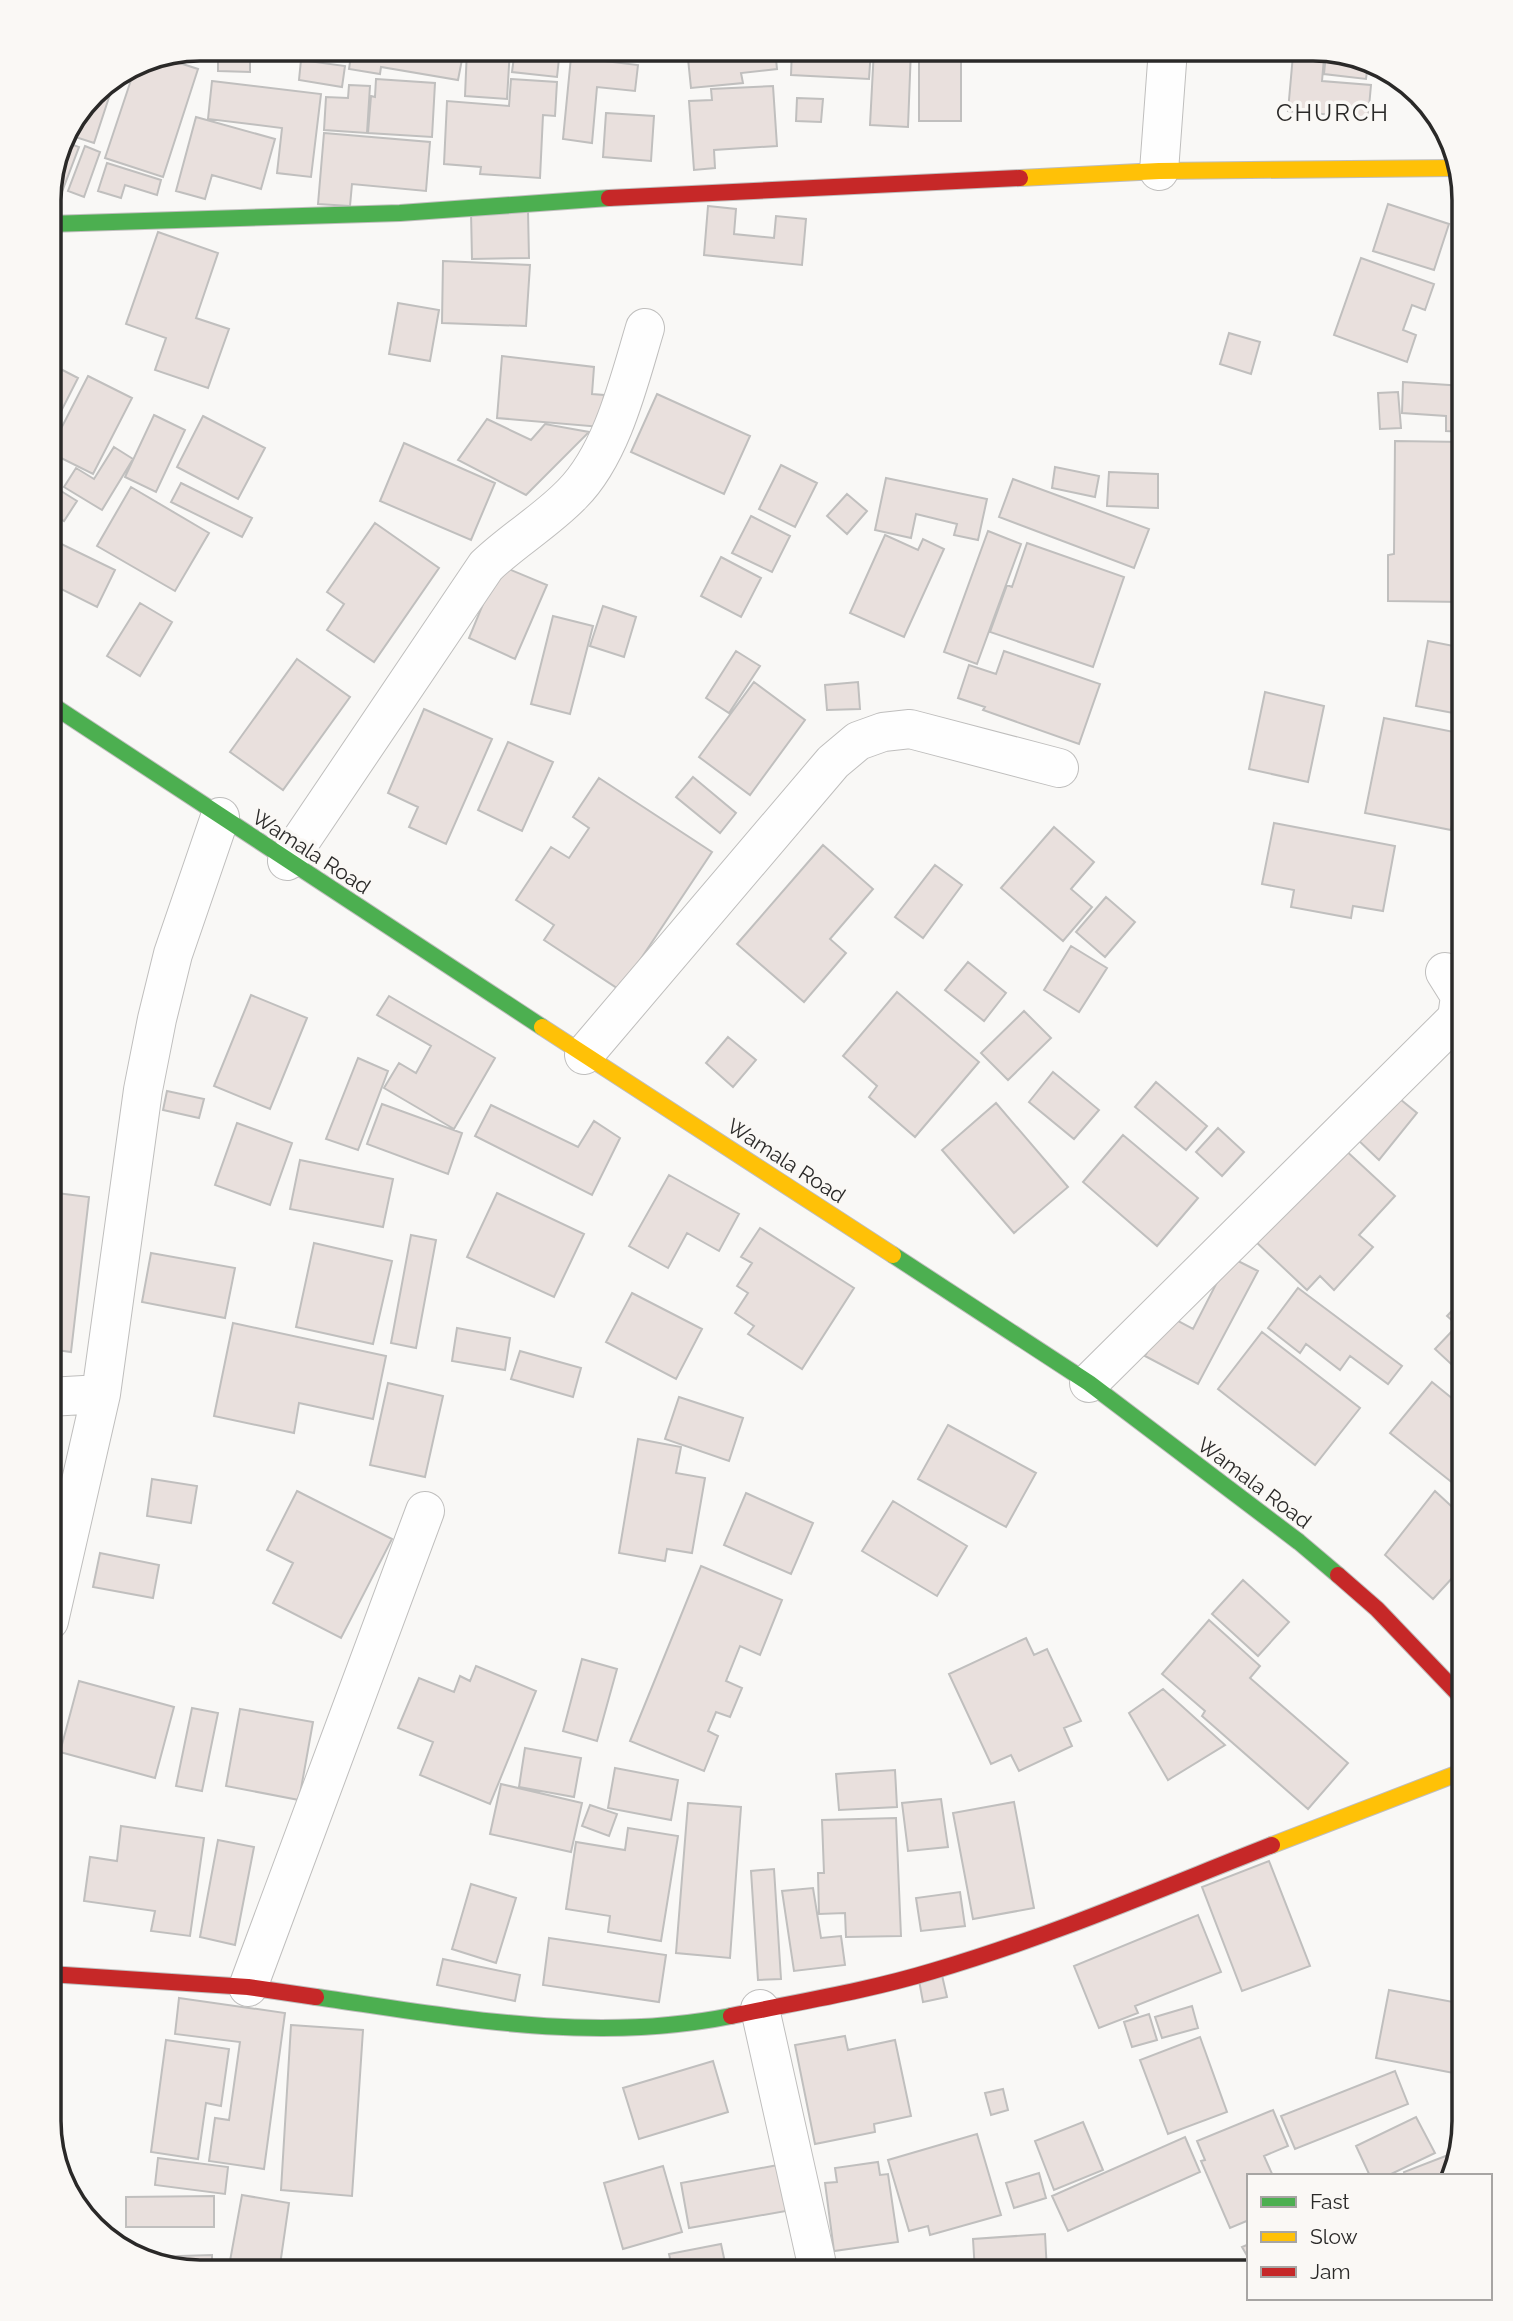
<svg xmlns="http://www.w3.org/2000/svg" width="1513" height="2321" font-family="Raleway,sans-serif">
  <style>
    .building { fill: #e9e0dd; stroke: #c0bfbe; stroke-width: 2 }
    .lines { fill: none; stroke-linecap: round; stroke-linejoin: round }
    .street-casing { stroke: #bfbebd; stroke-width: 40 }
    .fast-casing { stroke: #bfbebd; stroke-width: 18 }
    .slow-casing { stroke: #bfbebd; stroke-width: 18 }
    .jam-casing { stroke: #bfbebd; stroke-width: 18 }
    .street { stroke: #fefefe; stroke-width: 38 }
    .fast { stroke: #4caf50; stroke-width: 16 }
    .slow { stroke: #ffc107; stroke-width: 16 }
    .jam { stroke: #c62828; stroke-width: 16 }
    .labels { text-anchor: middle; stroke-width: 7; stroke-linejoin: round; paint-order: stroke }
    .street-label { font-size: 21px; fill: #2a2928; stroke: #faf8f5 }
    .quarter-label { font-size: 24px; letter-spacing: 2px; fill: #2a2928; stroke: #faf8f5 }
    .rim { fill: none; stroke: #2a2928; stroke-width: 3.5 }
  </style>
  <rect width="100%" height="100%" fill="#f9f8f6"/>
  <!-- building -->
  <path class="building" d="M 200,49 L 214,49 L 214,56 L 187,55 L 187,52 Z
    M 218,49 L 250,49 L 250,72 L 218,71 Z
    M 256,49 L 300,49 L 298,49 L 298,57 L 257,59 Z
    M 352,49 L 464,49 L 458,80 L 381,67 L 380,74 L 349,69 Z
    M 467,49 L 510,49 L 507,99 L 465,96 Z
    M 515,49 L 560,49 L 557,77 L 512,72 Z
    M 603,49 L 643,49 L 642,57 L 603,54 Z
    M 687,49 L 775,49 L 777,69 L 741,73 L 743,83 L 691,88 Z
    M 792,49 L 871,49 L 869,79 L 791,75 Z
    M 874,49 L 911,49 L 908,127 L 870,125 Z
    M 1301,49 L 1322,49 L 1368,63 L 1366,79 L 1324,74 L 1326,54 L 1301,52 Z
    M 919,50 L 961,50 L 961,121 L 919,121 Z
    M 1293,55 L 1324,58 L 1322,81 L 1371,85 L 1368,118 L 1288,111 Z
    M 161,57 L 198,69 L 163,177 L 105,158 L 136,65 L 143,60 Z
    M 571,57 L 638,65 L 635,91 L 597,87 L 592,143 L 563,139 Z
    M 301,60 L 345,66 L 342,87 L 299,80 Z
    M 115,79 L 94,143 L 66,134 L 94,93 Z
    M 376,79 L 435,83 L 432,137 L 368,133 L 371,96 L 375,97 Z
    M 511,79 L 557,82 L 555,116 L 543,115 L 540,178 L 480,174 L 481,167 L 444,164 L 447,101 L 509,106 Z
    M 212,81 L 321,94 L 311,177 L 277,173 L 282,128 L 208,119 Z
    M 349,85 L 370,86 L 367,133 L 324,130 L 326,97 L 348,98 Z
    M 773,86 L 777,146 L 714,150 L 715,168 L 694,170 L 689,101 L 712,100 L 711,89 Z
    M 1413,94 L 1424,105 L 1412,104 Z
    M 797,98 L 823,99 L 821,122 L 796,121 Z
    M 606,113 L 654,116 L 651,161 L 603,157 Z
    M 196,117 L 275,139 L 261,189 L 212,175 L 205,199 L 176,191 Z
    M 324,133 L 430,142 L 426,191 L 352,184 L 350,206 L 318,204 Z
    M 62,141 L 79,147 L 60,197 L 49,193 L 49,191 Z
    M 85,146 L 100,152 L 84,197 L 68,191 Z
    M 107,163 L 161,180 L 157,195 L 125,185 L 121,198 L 98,191 Z
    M 1388,204 L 1449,224 L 1434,270 L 1373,251 Z
    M 708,206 L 736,209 L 734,234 L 774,238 L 776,216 L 806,219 L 802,265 L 704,255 Z
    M 528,211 L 529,258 L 472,259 L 471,212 Z
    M 158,232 L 218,253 L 196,318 L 229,329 L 208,388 L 155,370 L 166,338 L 126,324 Z
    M 1361,258 L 1434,284 L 1425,310 L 1412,305 L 1403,330 L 1416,335 L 1407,362 L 1334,335 Z
    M 443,261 L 530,265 L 526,326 L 442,323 Z
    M 398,303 L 439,310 L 430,361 L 389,354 Z
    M 1229,333 L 1260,342 L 1251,374 L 1220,364 Z
    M 502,356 L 594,367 L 592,394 L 604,395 L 601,427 L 497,418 Z
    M 49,363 L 78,378 L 49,435 Z
    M 88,376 L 132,398 L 93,474 L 49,452 Z
    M 1403,382 L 1464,386 L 1464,432 L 1446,431 L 1446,416 L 1402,413 Z
    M 1398,392 L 1401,428 L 1380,429 L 1378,393 Z
    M 657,394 L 750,436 L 724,494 L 631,452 Z
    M 154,415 L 185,430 L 156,492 L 125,477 Z
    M 203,416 L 265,448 L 238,499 L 177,467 Z
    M 487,419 L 531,440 L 545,424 L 589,432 L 526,495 L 458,460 Z
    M 1395,441 L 1464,442 L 1464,602 L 1388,601 L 1388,555 L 1394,554 Z
    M 404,443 L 495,483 L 471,540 L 380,501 Z
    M 114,447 L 133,459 L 102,510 L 64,487 L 76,468 L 94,479 Z
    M 781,465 L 817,483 L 795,527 L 759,509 Z
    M 1055,467 L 1099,476 L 1095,497 L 1052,488 Z
    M 1109,472 L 1158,474 L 1158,508 L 1107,506 Z
    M 886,478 L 987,499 L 978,540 L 954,535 L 957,524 L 916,514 L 911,538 L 875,530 Z
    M 1013,479 L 1149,529 L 1134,568 L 999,517 Z
    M 181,483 L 252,518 L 242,537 L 171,502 Z
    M 131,487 L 209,533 L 175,591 L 97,546 Z
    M 61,491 L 77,501 L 64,521 L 49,511 Z
    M 847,494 L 867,511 L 847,534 L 827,516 Z
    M 49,515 L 60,520 L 51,539 L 115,570 L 97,607 L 49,583 Z
    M 751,516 L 790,536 L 772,572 L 732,553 Z
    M 375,523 L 439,568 L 374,662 L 327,630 L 344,604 L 327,592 Z
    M 988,531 L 1021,544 L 977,664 L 944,652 Z
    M 885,535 L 918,550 L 923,539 L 944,549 L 904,637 L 850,613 Z
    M 1027,543 L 1124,577 L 1093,667 L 990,632 L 1007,585 L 1012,587 Z
    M 721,557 L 761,578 L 741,617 L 701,596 Z
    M 499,565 L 547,585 L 515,659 L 469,638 Z
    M 140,603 L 172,622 L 140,676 L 107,656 Z
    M 603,606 L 636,617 L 624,657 L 590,646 Z
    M 553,616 L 593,626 L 570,714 L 531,704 Z
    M 1428,641 L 1464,648 L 1464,715 L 1416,706 Z
    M 736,651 L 760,666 L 729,713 L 706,698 Z
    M 1004,651 L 1100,684 L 1079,744 L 983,710 L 985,707 L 958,698 L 969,665 L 996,674 Z
    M 297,659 L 350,697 L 283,790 L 230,752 Z
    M 754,682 L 805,720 L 750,795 L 699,757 Z
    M 858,682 L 860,709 L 827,710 L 825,685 Z
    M 1265,692 L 1324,706 L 1308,782 L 1249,769 Z
    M 424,709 L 492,739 L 446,844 L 409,827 L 418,807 L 388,793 Z
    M 1384,718 L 1464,734 L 1464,760 L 1451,830 L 1365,813 Z
    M 508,742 L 553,762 L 522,831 L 478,810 Z
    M 693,777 L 736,813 L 720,833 L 676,797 Z
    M 599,778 L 712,852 L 620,990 L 544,940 L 554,925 L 516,900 L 551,847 L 569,858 L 589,828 L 573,817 Z
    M 1274,823 L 1395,846 L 1383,911 L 1353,906 L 1351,918 L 1291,907 L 1294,890 L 1262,884 Z
    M 1054,827 L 1094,862 L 1071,889 L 1092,907 L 1063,941 L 1001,888 Z
    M 823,845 L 873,889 L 830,939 L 846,953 L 804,1002 L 737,944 Z
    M 935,865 L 962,885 L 923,938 L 895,917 Z
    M 1106,897 L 1135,922 L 1105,957 L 1076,932 Z
    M 1071,946 L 1107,968 L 1079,1012 L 1044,990 Z
    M 968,962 L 1006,993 L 984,1021 L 945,990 Z
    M 897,992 L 979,1062 L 915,1137 L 869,1097 L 877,1086 L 843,1056 Z
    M 251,995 L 307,1018 L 270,1109 L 214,1086 Z
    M 389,996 L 495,1058 L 454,1129 L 384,1088 L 399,1063 L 416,1073 L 431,1046 L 377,1015 Z
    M 1024,1011 L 1051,1038 L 1008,1080 L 981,1053 Z
    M 728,1037 L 756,1060 L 733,1087 L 706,1063 Z
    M 358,1058 L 388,1071 L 358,1150 L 326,1139 Z
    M 1053,1072 L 1099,1110 L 1074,1139 L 1029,1102 Z
    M 1156,1082 L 1207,1126 L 1186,1150 L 1135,1107 Z
    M 167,1091 L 204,1099 L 199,1118 L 163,1110 Z
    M 1395,1095 L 1417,1113 L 1379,1160 L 1356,1138 Z
    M 996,1103 L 1068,1187 L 1014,1233 L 942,1150 Z
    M 382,1104 L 462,1133 L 448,1174 L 367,1144 Z
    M 491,1105 L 578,1147 L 594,1121 L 620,1138 L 592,1195 L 475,1136 Z
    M 237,1123 L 292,1143 L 270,1205 L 215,1185 Z
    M 1218,1128 L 1244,1152 L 1222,1176 L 1196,1152 Z
    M 1123,1135 L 1198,1198 L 1157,1246 L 1083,1182 Z
    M 1342,1147 L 1395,1196 L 1359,1235 L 1373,1247 L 1334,1290 L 1320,1276 L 1307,1290 L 1255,1241 Z
    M 300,1160 L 393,1179 L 383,1227 L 290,1209 Z
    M 669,1175 L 739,1214 L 719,1251 L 687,1233 L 668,1268 L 629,1246 Z
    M 49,1192 L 89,1197 L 71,1352 L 49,1349 Z
    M 497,1193 L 584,1234 L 554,1297 L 467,1257 Z
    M 760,1228 L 854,1288 L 802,1369 L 748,1334 L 754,1326 L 735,1313 L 748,1293 L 737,1286 L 752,1263 L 741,1257 Z
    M 411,1235 L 436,1240 L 416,1348 L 391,1343 Z
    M 314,1243 L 392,1261 L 373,1344 L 296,1327 Z
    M 151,1253 L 235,1268 L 225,1318 L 142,1302 Z
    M 1230,1257 L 1258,1271 L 1198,1384 L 1145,1356 L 1167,1315 L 1193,1329 Z
    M 1298,1288 L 1402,1366 L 1388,1384 L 1350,1356 L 1340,1370 L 1306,1344 L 1300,1353 L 1268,1328 Z
    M 632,1293 L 702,1329 L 676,1379 L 606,1342 Z
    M 1464,1298 L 1464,1331 L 1447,1316 Z
    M 233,1323 L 386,1356 L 373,1419 L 299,1403 L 294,1433 L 214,1416 Z
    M 457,1328 L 510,1338 L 505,1370 L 452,1361 Z
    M 1454,1329 L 1464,1339 L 1464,1376 L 1435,1349 Z
    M 1262,1332 L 1360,1408 L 1315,1465 L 1218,1389 Z
    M 520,1351 L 581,1368 L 573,1397 L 511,1379 Z
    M 1432,1382 L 1464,1408 L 1464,1492 L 1390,1433 Z
    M 388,1383 L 443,1396 L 425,1477 L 370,1465 Z
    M 679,1397 L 743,1418 L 729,1461 L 665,1439 Z
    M 948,1425 L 1036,1473 L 1006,1527 L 918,1479 Z
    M 638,1439 L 681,1447 L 676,1473 L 705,1478 L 692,1553 L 667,1549 L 665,1561 L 619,1553 Z
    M 152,1479 L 197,1486 L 191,1523 L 147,1516 Z
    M 297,1491 L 392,1539 L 341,1638 L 273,1603 L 293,1563 L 267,1550 Z
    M 1435,1491 L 1464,1518 L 1464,1565 L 1433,1599 L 1385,1555 Z
    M 746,1493 L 813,1523 L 791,1574 L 724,1545 Z
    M 893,1501 L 967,1546 L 937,1596 L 862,1551 Z
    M 100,1553 L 159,1565 L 153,1598 L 93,1587 Z
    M 701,1566 L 782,1600 L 760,1655 L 740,1646 L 726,1681 L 742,1688 L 730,1717 L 716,1712 L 708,1731 L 718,1736 L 704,1771 L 630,1741 Z
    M 1243,1580 L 1289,1622 L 1258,1656 L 1212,1614 Z
    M 1209,1620 L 1260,1666 L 1250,1678 L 1348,1763 L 1308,1809 L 1202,1716 L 1205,1711 L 1162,1674 Z
    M 1026,1638 L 1034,1655 L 1047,1649 L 1081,1721 L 1064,1728 L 1072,1746 L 1019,1771 L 1011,1755 L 991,1764 L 949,1674 Z
    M 582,1659 L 617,1669 L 597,1741 L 563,1731 Z
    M 476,1666 L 536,1691 L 490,1804 L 420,1775 L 433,1742 L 398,1728 L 419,1678 L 454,1692 L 460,1676 L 470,1681 Z
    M 79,1681 L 174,1707 L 155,1778 L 60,1752 Z
    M 1163,1689 L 1225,1745 L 1168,1780 L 1129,1713 Z
    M 192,1708 L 218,1713 L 202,1791 L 176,1786 Z
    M 240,1709 L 313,1722 L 299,1800 L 226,1786 Z
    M 525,1748 L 581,1758 L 574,1797 L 519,1787 Z
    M 615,1768 L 678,1780 L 671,1820 L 608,1808 Z
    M 895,1770 L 897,1807 L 839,1810 L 836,1774 Z
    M 501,1784 L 582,1803 L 571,1852 L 490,1834 Z
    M 941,1799 L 948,1847 L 908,1851 L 902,1803 Z
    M 1014,1802 L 1034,1908 L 973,1919 L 953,1813 Z
    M 688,1803 L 741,1807 L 730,1958 L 676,1953 Z
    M 590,1805 L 617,1814 L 609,1836 L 582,1826 Z
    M 896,1818 L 901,1936 L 846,1937 L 845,1913 L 819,1914 L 818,1873 L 824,1873 L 822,1820 Z
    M 121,1826 L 204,1838 L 190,1936 L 151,1931 L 155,1911 L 84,1901 L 90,1857 L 117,1861 Z
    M 628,1828 L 678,1836 L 661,1941 L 608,1932 L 610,1916 L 566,1909 L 576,1842 L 625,1850 Z
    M 218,1840 L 254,1847 L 235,1945 L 200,1937 Z
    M 1269,1861 L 1310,1966 L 1242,1991 L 1202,1887 Z
    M 774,1869 L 781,1979 L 758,1980 L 751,1871 Z
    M 471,1884 L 516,1898 L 496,1963 L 452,1949 Z
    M 813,1888 L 821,1938 L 841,1936 L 845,1965 L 794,1971 L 782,1891 Z
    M 960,1892 L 965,1926 L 921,1931 L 916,1898 Z
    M 1198,1915 L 1221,1972 L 1135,2006 L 1138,2013 L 1099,2028 L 1074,1966 Z
    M 549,1938 L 666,1955 L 659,2002 L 543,1985 Z
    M 443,1959 L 520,1975 L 515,2001 L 437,1985 Z
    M 941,1971 L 947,1997 L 923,2002 L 918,1975 Z
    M 1389,1990 L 1464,2004 L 1464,2075 L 1376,2058 Z
    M 179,1998 L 285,2013 L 264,2169 L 209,2161 L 215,2118 L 229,2120 L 240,2042 L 175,2034 Z
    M 1192,2006 L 1198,2028 L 1162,2038 L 1155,2017 Z
    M 1149,2014 L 1157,2040 L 1132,2047 L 1124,2022 Z
    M 291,2025 L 363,2030 L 352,2196 L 281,2190 Z
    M 845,2036 L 848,2050 L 895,2040 L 911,2116 L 874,2124 L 875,2132 L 815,2144 L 795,2045 Z
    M 1200,2037 L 1227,2112 L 1168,2134 L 1140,2060 Z
    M 166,2040 L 229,2049 L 221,2106 L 206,2103 L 198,2159 L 151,2152 Z
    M 713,2061 L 728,2112 L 639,2139 L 623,2088 Z
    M 1395,2071 L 1408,2104 L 1295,2149 L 1281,2116 Z
    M 1003,2089 L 1008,2110 L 991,2115 L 985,2093 Z
    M 1273,2110 L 1288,2146 L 1264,2156 L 1273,2176 L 1249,2176 L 1249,2220 L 1230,2228 L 1201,2161 L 1205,2160 L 1197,2141 Z
    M 1416,2117 L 1435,2153 L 1387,2176 L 1370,2176 L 1356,2146 Z
    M 1083,2122 L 1103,2170 L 1054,2190 L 1035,2141 Z
    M 977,2134 L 1001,2215 L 930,2235 L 928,2226 L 909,2231 L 888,2160 Z
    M 1185,2137 L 1200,2172 L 1068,2231 L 1052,2196 Z
    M 1456,2152 L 1449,2176 L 1405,2176 L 1404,2172 Z
    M 158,2158 L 228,2167 L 225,2194 L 155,2185 Z
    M 878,2162 L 880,2175 L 888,2174 L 898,2242 L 834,2251 L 825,2183 L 837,2182 L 835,2168 Z
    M 778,2165 L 786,2211 L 689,2228 L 681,2183 Z
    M 663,2166 L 682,2232 L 623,2249 L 604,2183 Z
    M 1039,2173 L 1046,2198 L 1014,2208 L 1006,2183 Z
    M 242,2195 L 289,2203 L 279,2272 L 228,2272 Z
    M 214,2196 L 214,2227 L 126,2227 L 126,2197 Z
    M 1045,2234 L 1047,2272 L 975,2272 L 973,2239 Z
    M 721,2244 L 727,2272 L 673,2272 L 669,2254 Z
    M 1249,2244 L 1249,2259 L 1242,2247 Z
    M 212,2255 L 212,2272 L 191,2272 L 146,2257 Z
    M 287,2266 L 312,2266 L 312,2272 L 287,2272 Z"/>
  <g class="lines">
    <!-- street casing -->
    <g class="street-casing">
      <path id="street" d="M 1159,171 L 1168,49
        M 287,861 L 486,566 C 513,540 546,521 572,494 C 612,454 629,381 645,328
        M 584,1055 L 833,762 L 858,741 L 883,732 L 910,729 L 1059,768
        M 1089,1383 L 1457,1018 L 1460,996 L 1445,972
        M 49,1397 L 101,1394
        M 49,1621 L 101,1394 L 143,1090 L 157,1019 L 173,954 L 220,817
        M 248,1987 L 425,1511
        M 760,2009 L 816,2260"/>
    </g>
    <!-- fast casing -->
    <g class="fast-casing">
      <path id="fast" d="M 49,224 L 400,213 L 609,198
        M 49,703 L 542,1027
        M 893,1255 L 1089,1383 L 1299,1542 L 1338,1575
        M 316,1997 C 454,2017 592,2044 731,2016"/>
    </g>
    <!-- slow casing -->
    <g class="slow-casing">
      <path id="slow" d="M 1020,178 L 1159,171 L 1455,168
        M 542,1027 L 893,1255
        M 1272,1845 L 1464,1771"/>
    </g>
    <!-- jam casing -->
    <g class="jam-casing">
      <path id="jam" d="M 609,198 L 1020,178
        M 1338,1575 L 1377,1609 L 1464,1700
        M 49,1974 L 248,1987 L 316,1997
        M 731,2016 C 798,2002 867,1991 933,1971 C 1049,1937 1160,1889 1272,1845"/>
    </g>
    <!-- street -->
    <use href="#street" class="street"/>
    <!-- fast -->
    <use href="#fast" class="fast"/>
    <!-- slow -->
    <use href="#slow" class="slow"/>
    <!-- jam -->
    <use href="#jam" class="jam"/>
  </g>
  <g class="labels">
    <!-- street labels -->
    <g class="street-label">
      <text transform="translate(311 852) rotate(33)" y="7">Wamala Road</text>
      <text transform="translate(786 1161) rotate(33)" y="7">Wamala Road</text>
      <text transform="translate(1254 1483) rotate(37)" y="7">Wamala Road</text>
    </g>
    <!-- quarter labels -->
    <g class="quarter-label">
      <text x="1333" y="121">CHURCH</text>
    </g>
  </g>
  <!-- crop -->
  <path d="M0 0H1513V2321H0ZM200 61H1313A139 139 0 0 1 1452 200V2121A139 139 0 0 1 1313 2260H200A139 139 0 0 1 61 2121V200A139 139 0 0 1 200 61Z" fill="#faf8f5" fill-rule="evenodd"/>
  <path class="rim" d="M200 61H1313A139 139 0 0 1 1452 200V2121A139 139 0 0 1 1313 2260H200A139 139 0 0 1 61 2121V200A139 139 0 0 1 200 61Z"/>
  <!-- legend -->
  <rect x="1247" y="2174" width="245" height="126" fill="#faf8f5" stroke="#a7a5a3" stroke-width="2"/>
  <rect x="1261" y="2197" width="35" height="10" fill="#4caf50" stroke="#a7a5a3" stroke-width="2"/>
  <text x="1310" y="2209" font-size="21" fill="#2a2928">Fast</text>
  <rect x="1261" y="2232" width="35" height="10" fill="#ffc107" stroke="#a7a5a3" stroke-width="2"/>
  <text x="1310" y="2244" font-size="21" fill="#2a2928">Slow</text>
  <rect x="1261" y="2267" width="35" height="10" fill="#c62828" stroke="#a7a5a3" stroke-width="2"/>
  <text x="1310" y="2279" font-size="21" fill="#2a2928">Jam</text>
</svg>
